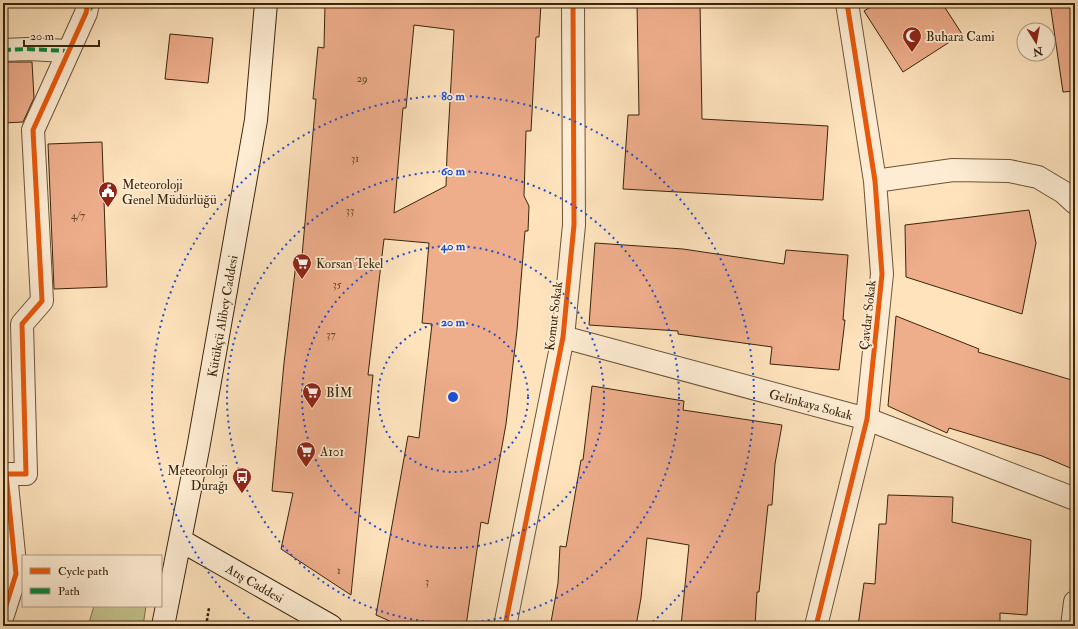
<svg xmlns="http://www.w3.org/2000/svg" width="1078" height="629" font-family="'IM FELL Double Pica',serif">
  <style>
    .green { fill: #c4c38e; stroke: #7e744c }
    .building { fill: #eead8b; stroke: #39250b; fill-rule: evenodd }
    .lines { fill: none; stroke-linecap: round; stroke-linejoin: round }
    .street-casing { stroke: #6a5438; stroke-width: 24 }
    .secondary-casing { stroke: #39250b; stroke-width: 24 }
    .path { stroke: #39250b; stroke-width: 2.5; stroke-dasharray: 3 2; stroke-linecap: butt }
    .street { stroke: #feedd4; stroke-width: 22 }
    .secondary { stroke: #feedd4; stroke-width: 22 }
    .quiet { stroke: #00873e; stroke-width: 4; stroke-dasharray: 8 4; stroke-linecap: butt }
    .cycleway-casing { stroke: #feedd4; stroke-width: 8 }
    .cycleway { stroke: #e8590c; stroke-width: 5 }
    .ring { fill: none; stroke: #1d4ed8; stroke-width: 2; stroke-dasharray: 2 4 }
    .labels { text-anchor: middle; stroke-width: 3.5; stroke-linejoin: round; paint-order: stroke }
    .number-label { font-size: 11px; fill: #66472b }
    .poi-label { font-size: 13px; fill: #39250b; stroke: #feedd4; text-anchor: start }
    .street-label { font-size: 13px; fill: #39250b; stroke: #feedd4 }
    .centre { fill: #1d4ed8; stroke: #feedd4; stroke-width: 2 }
    .ring-label { font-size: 12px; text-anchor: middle; font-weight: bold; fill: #1d4ed8; stroke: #feedd4; stroke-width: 3.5; stroke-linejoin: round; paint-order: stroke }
  </style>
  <rect width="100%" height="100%" fill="#fee3bd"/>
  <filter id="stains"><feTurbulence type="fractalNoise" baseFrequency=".005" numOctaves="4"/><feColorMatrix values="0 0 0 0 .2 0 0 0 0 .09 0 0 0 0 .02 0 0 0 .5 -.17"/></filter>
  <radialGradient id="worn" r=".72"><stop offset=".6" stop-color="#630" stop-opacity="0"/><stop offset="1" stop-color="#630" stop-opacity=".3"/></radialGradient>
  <!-- green -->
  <path class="green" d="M 94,606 L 146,606 L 143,626 L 88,626 Z"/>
  <!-- building -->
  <path class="building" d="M 325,3 L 541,3 L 539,37 L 536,37 L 531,131 L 526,131 L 524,196 L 529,206 L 528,231 L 525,231 L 517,330 L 506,424 L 488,524 L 481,522 L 466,626 L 401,626 L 376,615 L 408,436 L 419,438 L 432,324 L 422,323 L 429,243 L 384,239 L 368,375 L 373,375 L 351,595 L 281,549 L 293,493 L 272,491 L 284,363 L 297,255 L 302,256 L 316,99 L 313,99 L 318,47 L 324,48 ZM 414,25 L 454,30 L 447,154 L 446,186 L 394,213 L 403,108 L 406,108 Z
    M 637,3 L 700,3 L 702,119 L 828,126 L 823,200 L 623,189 L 628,115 L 639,115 Z
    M 877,3 L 942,3 L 962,34 L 903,72 L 864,11 Z
    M 1050,3 L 1075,3 L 1075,91 L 1063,92 Z
    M 170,34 L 213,38 L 208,83 L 165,79 Z
    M 3,62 L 32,62 L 34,98 L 23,122 L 3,123 Z
    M 102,142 L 107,287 L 54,289 L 48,144 Z
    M 1029,210 L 1036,243 L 1022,314 L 906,277 L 905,225 Z
    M 595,243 L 683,249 L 784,264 L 786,250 L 848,255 L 843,320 L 845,320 L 839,370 L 770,364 L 772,347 L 678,334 L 678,331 L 589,325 Z
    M 896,316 L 979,349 L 978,352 L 1075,381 L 1075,470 L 1042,456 L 949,428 L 947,433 L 888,406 Z
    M 592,386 L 684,401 L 683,410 L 782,425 L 775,464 L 772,505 L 768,505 L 759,592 L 757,592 L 755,626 L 681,626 L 689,545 L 647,538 L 641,598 L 636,626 L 573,626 L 551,622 L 558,583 L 560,546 L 566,547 L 581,460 L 583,460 Z
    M 888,495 L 953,497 L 952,522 L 1031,540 L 1027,615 L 1000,613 L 1000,626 L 858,626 L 864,583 L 875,584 L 879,524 L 886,524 Z"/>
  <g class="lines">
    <!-- street casing -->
    <g class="street-casing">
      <path id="street" d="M 3,50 L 27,49 L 68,51
        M 875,181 L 953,170 L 1009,171 L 1038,177 L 1063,192 L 1075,203
        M 563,337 L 867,419 L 1075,499
        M 3,615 L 16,574 L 6,474 L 26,474 L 22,324 L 42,301 L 33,130 L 86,13 L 88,3
        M 505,626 L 563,337 L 574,225 L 573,3
        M 816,626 L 867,419 L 882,274 L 875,181 L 847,3
        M 1072,626 L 1075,602"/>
    </g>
    <!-- secondary casing -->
    <g class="secondary-casing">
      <path id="secondary" d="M 180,540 L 331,626
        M 163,626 L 198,449 L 256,120 L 266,3"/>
    </g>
    <!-- path -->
    <path class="path" d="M 206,626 L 209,608"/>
    <!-- street -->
    <use href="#street" class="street"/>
    <!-- secondary -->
    <use href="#secondary" class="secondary"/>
    <!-- quiet -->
    <path class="quiet" d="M 86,13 L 96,3
      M 3,50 L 27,49 L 68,51"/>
    <!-- cycleway casing -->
    <g class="cycleway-casing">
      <path id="cycleway" d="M 3,615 L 16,574 L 6,474 L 26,474 L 22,324 L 42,301 L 33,130 L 86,13 L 88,3
        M 505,626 L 563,337 L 574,225 L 573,3
        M 816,626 L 867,419 L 882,274 L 875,181 L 847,3"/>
    </g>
    <!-- cycleway -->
    <use href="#cycleway" class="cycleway"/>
  </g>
  <!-- distance rings -->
  <g class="ring">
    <circle cx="453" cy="397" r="75"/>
    <circle cx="453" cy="397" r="151"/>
    <circle cx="453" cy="397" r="226"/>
    <path d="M258 626A301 301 0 1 1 648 626"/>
  </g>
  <!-- icons -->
  <defs>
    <g id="mosque-pin" transform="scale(1)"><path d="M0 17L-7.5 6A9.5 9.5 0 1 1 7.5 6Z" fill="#8f2418" stroke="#feedd4"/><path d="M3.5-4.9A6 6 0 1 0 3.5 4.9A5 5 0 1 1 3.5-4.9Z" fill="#fff"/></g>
    <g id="civic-pin" transform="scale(1)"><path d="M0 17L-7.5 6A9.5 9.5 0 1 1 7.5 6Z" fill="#8f2418" stroke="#feedd4"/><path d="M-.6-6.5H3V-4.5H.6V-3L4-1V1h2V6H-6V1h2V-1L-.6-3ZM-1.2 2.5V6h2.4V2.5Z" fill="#fff"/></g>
    <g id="supermarket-pin" transform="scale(1)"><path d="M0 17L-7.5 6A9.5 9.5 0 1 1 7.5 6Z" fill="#8f2418" stroke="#feedd4"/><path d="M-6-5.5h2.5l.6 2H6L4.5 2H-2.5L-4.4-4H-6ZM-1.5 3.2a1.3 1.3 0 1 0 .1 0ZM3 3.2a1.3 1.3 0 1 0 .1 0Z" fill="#fff"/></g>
    <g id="bus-pin" transform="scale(1)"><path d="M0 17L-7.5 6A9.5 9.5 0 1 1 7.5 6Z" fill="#8f2418" stroke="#feedd4"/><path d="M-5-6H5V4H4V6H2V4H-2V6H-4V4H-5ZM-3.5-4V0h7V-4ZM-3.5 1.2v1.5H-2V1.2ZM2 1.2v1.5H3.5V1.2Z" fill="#fff"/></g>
  </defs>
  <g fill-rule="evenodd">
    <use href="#mosque-pin" x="912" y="36"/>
    <use href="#civic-pin" x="108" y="191"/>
    <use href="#supermarket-pin" x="302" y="263"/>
    <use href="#supermarket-pin" x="312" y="392"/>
    <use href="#supermarket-pin" x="306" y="451"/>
    <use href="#bus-pin" x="242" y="477"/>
  </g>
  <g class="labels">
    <!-- number labels -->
    <g class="number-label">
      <text x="362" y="82">29</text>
      <text x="355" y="162">31</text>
      <text x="350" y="214">33</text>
      <text x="78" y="219">4/7</text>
      <text x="337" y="288">35</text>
      <text x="331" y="338">37</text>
      <text x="339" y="574">1</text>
      <text x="427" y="585">3</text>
    </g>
    <!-- poi labels -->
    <g class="poi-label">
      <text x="926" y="41">Buhara Cami</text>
      <text x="122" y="189">Meteoroloji<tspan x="122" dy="15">Genel Müdürlüğü</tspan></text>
      <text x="316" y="268">Korsan Tekel</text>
      <text x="326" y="397">BİM</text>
      <text x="320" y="456">A101</text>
      <text x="228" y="475" text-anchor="end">Meteoroloji<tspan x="228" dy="15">Durağı</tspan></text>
    </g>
    <!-- street labels -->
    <g class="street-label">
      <text transform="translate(867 315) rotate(-84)" y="5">Çavdar Sokak</text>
      <text transform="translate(222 316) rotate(-80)" y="5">Kütükçü Alibey Caddesi</text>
      <text transform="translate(553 316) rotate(-83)" y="5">Komut Sokak</text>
      <text transform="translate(811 404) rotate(15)" y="5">Gelinkaya Sokak</text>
      <text transform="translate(255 583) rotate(30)" y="5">Atış Caddesi</text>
    </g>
  </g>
  <circle cx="453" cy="397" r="6" class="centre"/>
  <g class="ring-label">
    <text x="453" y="100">80 m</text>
    <text x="453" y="175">60 m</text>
    <text x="453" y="250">40 m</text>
    <text x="453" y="326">20 m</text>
  </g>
  <!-- margin -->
  <rect width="1078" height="629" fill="none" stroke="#fee3bd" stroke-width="16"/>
  <rect x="4" y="4" width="1070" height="621" fill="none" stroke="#39250b" stroke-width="2"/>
  <rect x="8" y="8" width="1062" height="613" fill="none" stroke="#39250b"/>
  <!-- legend -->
  <rect x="22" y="555" width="140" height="52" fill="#feedd4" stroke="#af9d84"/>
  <rect x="30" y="568" width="20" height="6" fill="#e8590c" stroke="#af9d84"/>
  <text x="58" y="575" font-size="12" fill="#39250b">Cycle path</text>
  <rect x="30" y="588" width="20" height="6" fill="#00873e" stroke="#af9d84"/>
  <text x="58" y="595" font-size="12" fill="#39250b">Path</text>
  <!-- north arrow -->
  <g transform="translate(1036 42) rotate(169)"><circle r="19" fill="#feedd4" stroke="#af9d84"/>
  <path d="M0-3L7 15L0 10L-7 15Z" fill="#8f2418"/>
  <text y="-6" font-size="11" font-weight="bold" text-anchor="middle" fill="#39250b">N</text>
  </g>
  <!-- scale -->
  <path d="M24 40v6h75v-6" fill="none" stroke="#39250b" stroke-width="2"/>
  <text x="30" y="40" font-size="12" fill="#39250b" stroke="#feedd4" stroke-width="3" paint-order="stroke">20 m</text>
  <rect width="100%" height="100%" filter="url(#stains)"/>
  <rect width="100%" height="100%" fill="url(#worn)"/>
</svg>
